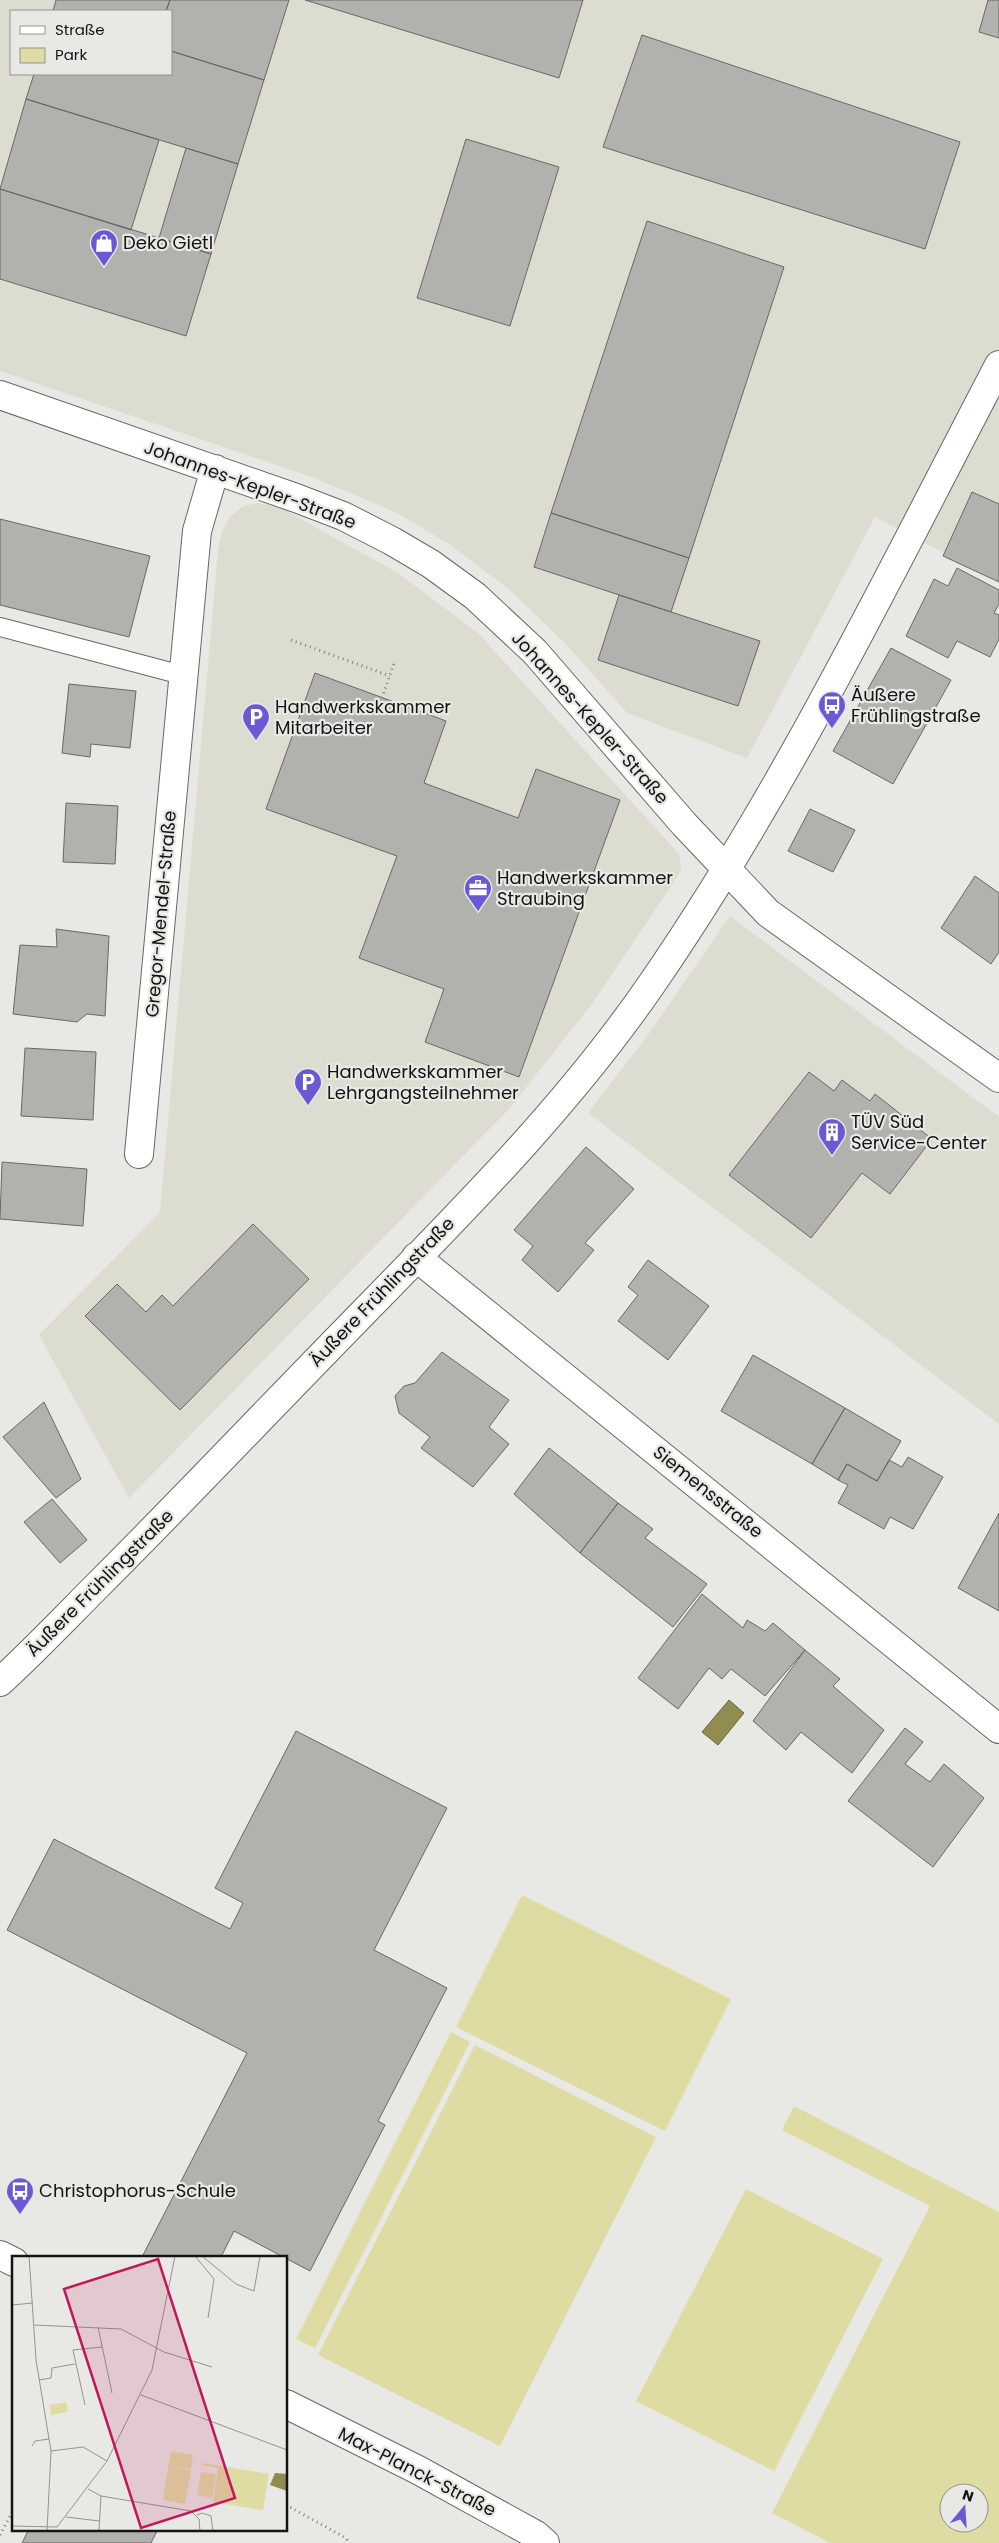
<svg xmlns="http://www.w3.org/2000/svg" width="999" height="2543" font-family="Poppins,sans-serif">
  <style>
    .built { fill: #dddcd1; fill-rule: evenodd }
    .green { fill: #dfdca3; fill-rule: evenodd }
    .water { fill: #918d51; stroke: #6c693e }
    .building { fill: #b1b1ae; stroke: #686865 }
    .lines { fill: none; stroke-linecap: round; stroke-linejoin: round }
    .lane-casing { stroke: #686865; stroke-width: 20 }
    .street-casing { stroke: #686865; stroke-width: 30 }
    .path { stroke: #80807e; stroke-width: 3; stroke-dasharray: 1 4; stroke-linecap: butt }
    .lane { stroke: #fff; stroke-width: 18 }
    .street { stroke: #fff; stroke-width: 28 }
    .labels { text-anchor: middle; stroke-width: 4.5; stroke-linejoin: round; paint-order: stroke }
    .poi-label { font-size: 18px; fill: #141413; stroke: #e8e8e4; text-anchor: start }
    .street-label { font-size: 18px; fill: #141413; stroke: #e8e8e4 }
    .inset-road { fill: none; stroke: #939390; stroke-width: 1 }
    .view { fill: #c2185b; fill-opacity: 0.15; stroke: #c2185b; stroke-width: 2.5 }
    .inset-edge { fill: none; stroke: #141413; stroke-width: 2.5 }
  </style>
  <rect width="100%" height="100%" fill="#e8e8e4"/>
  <!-- built -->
  <path class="built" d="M 0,0 L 999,0 L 999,577 L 944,553 L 875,517 L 747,758 L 627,713 L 566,644 L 511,591 L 449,544 L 395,512 L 312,477 L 0,371 ZM 11,11 L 171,11 L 171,74 L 11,74 Z
    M 257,503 L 279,507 L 398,573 L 478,633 L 679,854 L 681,871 L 594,1001 L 510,1108 L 129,1498 L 39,1335 L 160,1212 L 218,551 L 222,532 L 230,517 L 242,507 Z
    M 730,916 L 999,1117 L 999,1424 L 588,1113 L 648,1035 Z"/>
  <!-- green -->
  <path class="green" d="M 522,1895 L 731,1999 L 665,2131 L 456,2027 Z
    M 451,2032 L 470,2042 L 315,2348 L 296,2339 Z
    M 475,2045 L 656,2137 L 500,2446 L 318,2355 Z
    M 794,2106 L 999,2212 L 999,2543 L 830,2543 L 772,2513 L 930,2206 L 782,2130 ZM 949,2493 L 979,2493 L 979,2523 L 949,2523 Z
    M 746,2189 L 883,2259 L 774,2471 L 636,2401 Z"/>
  <!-- water -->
  <path class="water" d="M 729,1700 L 744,1713 L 718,1745 L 702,1732 Z"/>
  <!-- building -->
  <path class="building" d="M 56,0 L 170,0 L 166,11 L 53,11 Z
    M 170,0 L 289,0 L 264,80 L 171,51 L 171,11 L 166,11 Z
    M 305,0 L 583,0 L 559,78 Z
    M 988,0 L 999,0 L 999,38 L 979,32 Z
    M 642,35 L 960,142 L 925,249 L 603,147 Z
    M 171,51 L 264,80 L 238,164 L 26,99 L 34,74 L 171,74 Z
    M 26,99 L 159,140 L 131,230 L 0,189 Z
    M 466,139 L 559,167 L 510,326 L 417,298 Z
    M 186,148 L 238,164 L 211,254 L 159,238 Z
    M 0,189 L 211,254 L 186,336 L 0,279 Z
    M 647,221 L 784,267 L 689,558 L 551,513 Z
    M 972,492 L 999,504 L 999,582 L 943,556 Z
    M 551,513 L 689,558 L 671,612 L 534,567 Z
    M 0,519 L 150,556 L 129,637 L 0,605 Z
    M 957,568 L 999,590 L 999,604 L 994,613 L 999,615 L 999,639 L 990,657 L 957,641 L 948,658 L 906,636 L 934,579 L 948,586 Z
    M 619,595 L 760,641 L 738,706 L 598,660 Z
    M 891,648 L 951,680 L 893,784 L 833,751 Z
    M 315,673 L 446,721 L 424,783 L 518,818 L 536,769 L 620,800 L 519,1077 L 425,1042 L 444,989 L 359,958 L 397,856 L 266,809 Z
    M 69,684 L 136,691 L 130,748 L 91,744 L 90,757 L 62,753 Z
    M 66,803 L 118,806 L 115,864 L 63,862 Z
    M 810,809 L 855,830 L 833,872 L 788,851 Z
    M 975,876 L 999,893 L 999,952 L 991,964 L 941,928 Z
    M 56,929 L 109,936 L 105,1016 L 87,1014 L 77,1022 L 13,1014 L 20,945 L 57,947 Z
    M 25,1048 L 96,1052 L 93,1120 L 21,1116 Z
    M 809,1072 L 834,1091 L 842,1080 L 870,1101 L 875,1094 L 932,1139 L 890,1194 L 862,1173 L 811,1238 L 729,1175 Z
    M 586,1147 L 634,1189 L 585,1243 L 594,1250 L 558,1292 L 522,1260 L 533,1246 L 514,1230 Z
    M 2,1162 L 87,1169 L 83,1226 L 0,1219 Z
    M 253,1224 L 309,1279 L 180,1410 L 85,1316 L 117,1284 L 146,1312 L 162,1295 L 173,1306 Z
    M 648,1260 L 709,1306 L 668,1360 L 618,1321 L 638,1295 L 628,1287 Z
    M 442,1352 L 509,1400 L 489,1427 L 509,1444 L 473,1487 L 421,1448 L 430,1437 L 399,1413 L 395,1396 L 404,1386 L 415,1383 Z
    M 753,1355 L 845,1408 L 812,1464 L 721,1411 Z
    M 44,1402 L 81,1479 L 56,1498 L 3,1437 Z
    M 845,1408 L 901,1441 L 877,1481 L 847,1464 L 838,1480 L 812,1464 Z
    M 549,1448 L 618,1503 L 580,1553 L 514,1494 Z
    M 908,1457 L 943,1477 L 913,1529 L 890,1517 L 884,1529 L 838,1503 L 848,1485 L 838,1480 L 847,1464 L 877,1481 L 889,1460 L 902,1467 Z
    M 52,1499 L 87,1540 L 60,1563 L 24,1522 Z
    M 618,1503 L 653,1529 L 645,1538 L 707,1584 L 673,1627 L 580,1553 Z
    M 999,1513 L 999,1611 L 958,1588 Z
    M 702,1594 L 743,1628 L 747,1620 L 765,1631 L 773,1623 L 805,1650 L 765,1696 L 731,1669 L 722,1679 L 709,1668 L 678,1709 L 638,1678 Z
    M 805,1650 L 840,1679 L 833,1686 L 884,1730 L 852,1773 L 801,1732 L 786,1750 L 753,1721 Z
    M 905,1728 L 923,1742 L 905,1764 L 930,1782 L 944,1764 L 984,1798 L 933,1867 L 848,1801 Z
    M 296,1731 L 447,1808 L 374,1950 L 447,1988 L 378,2121 L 385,2125 L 310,2271 L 234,2231 L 221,2257 L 142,2257 L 247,2053 L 7,1930 L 54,1839 L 230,1929 L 243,1903 L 215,1888 Z
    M 29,2529 L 158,2529 L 151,2543 L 22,2543 Z"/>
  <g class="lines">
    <!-- lane casing -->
    <g class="lane-casing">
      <path id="lane" d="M 0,627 L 182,675"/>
    </g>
    <!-- street casing -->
    <g class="street-casing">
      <path id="street" d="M 0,395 L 296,498 L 343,516 L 392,541 L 431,564 L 475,596 L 535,652 L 684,824 L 768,913 L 999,1078
        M 139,1154 L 197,531 L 215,469
        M 416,1257 L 999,1729
        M 0,1682 C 35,1650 68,1615 101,1582 C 176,1507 249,1430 323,1354 C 437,1236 558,1120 651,985 C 786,789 889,575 999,365
        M 0,2255 L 14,2262
        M 286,2404 L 418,2470 L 536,2535 L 545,2543"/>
    </g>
    <!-- path -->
    <path class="path" d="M 291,640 L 390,676
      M 382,698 L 394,663
      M 286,2505 L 346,2538 L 349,2543
      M 0,2535 L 14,2509"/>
    <!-- lane -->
    <use href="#lane" class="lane"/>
    <!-- street -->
    <use href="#street" class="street"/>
  </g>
  <!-- icons -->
  <defs>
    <g id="shop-pin" transform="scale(1.4375)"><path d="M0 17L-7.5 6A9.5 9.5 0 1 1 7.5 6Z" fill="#6959d3" stroke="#e8e8e4"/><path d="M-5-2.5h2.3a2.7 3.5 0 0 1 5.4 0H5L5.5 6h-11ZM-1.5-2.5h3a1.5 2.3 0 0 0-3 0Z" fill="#fff"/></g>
    <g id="bus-pin" transform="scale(1.4375)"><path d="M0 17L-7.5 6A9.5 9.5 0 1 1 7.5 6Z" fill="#6959d3" stroke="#e8e8e4"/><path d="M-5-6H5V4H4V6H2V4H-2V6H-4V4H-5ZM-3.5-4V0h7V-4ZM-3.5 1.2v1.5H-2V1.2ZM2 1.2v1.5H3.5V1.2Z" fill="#fff"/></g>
    <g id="parking-pin" transform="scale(1.4375)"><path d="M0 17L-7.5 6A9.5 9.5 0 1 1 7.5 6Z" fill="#6959d3" stroke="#e8e8e4"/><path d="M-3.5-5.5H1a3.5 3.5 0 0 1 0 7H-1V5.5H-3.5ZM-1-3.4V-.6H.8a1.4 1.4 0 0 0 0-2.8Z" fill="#fff"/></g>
    <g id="office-pin" transform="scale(1.4375)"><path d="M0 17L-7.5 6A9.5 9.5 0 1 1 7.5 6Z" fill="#6959d3" stroke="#e8e8e4"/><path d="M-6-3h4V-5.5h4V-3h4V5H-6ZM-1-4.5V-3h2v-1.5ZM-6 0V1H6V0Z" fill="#fff"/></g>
    <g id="building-pin" transform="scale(1.4375)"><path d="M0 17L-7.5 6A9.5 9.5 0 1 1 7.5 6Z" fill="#6959d3" stroke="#e8e8e4"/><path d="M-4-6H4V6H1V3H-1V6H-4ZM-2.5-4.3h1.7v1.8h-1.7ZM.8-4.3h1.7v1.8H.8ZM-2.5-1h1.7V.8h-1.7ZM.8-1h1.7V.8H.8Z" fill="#fff"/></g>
  </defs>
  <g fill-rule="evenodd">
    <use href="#shop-pin" x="104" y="243"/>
    <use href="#bus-pin" x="832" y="705"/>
    <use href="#parking-pin" x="256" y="717"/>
    <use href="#office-pin" x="478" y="888"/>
    <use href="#parking-pin" x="308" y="1082"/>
    <use href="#building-pin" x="832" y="1132"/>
    <use href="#bus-pin" x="20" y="2191"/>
  </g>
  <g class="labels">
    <!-- poi labels -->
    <g class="poi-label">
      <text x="123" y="249">Deko Gietl</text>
      <text x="851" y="701">Äußere<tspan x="851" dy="21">Frühlingstraße</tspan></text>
      <text x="275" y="713">Handwerkskammer<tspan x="275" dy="21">Mitarbeiter</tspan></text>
      <text x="497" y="884">Handwerkskammer<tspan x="497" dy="21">Straubing</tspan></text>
      <text x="327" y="1078">Handwerkskammer<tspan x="327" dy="21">Lehrgangsteilnehmer</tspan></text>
      <text x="851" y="1128">TÜV Süd<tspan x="851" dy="21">Service-Center</tspan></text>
      <text x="39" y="2197">Christophorus-Schule</text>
    </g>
    <!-- street labels -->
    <g class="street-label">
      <text transform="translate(250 485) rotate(20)" y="6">Johannes-Kepler-Straße</text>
      <text transform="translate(590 718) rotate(48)" y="6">Johannes-Kepler-Straße</text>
      <text transform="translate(161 914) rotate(-85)" y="6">Gregor-Mendel-Straße</text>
      <text transform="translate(382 1292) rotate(-46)" y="6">Äußere Frühlingstraße</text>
      <text transform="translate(708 1492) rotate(39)" y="6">Siemensstraße</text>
      <text transform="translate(100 1583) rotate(-45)" y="6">Äußere Frühlingstraße</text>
      <text transform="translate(417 2472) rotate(27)" y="6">Max-Planck-Straße</text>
    </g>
  </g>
  <!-- overview -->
  <g transform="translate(12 2256)">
    <rect width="275" height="275" fill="#e8e8e4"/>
    <path d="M 54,146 L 56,156 L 39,159 L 37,149 ZM 159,195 L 181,199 L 179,213 L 157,210 L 179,214 L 173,248 L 151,244 ZM 191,207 L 257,218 L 251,254 L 201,246 L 206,212 L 190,209 ZM 189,216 L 204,218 L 200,242 L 185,239 Z" fill="#dfdca3"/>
    <path d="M 263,217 L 275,218 L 275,235 L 258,229 Z" fill="#918d51"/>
    <path class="inset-road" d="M 17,0 L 24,104 L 39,195 L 35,275M 183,0 L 202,23 L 196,62M 190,0 L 224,28 L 242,35 L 248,0M 0,49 L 21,47M 22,69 L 109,73 L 152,96 L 200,111M 86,71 L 100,137M 27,124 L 39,122 L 40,112 L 63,108M 129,139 L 275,194M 73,149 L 61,94 L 90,91M 20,190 L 23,185 L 37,183M 39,195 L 71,191 L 95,205M 76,233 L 89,240 L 179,255 L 187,263 L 188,275M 185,259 L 190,257 L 199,260 L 201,275M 54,261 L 87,265M 0,270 L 45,271 L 95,205 L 140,114 L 163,0M 87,275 L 89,240"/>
    <path class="view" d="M 146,3 L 223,242 L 129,272 L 52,33 Z"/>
    <rect width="275" height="275" class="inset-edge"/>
  </g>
  <!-- legend -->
  <rect x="10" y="10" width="162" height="65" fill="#e8e8e4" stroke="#939390"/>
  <rect x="20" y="26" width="25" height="8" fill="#ffffff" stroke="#939390"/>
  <text x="55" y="35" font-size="15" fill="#141413">Straße</text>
  <rect x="20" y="48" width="25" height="15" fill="#dfdca3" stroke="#939390"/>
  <text x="55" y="60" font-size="15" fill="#141413">Park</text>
  <!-- north arrow -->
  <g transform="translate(964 2508) rotate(18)"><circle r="24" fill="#e8e8e4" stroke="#939390"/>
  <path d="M0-4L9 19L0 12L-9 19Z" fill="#6959d3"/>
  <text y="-8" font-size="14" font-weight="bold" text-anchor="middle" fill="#141413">N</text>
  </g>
</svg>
